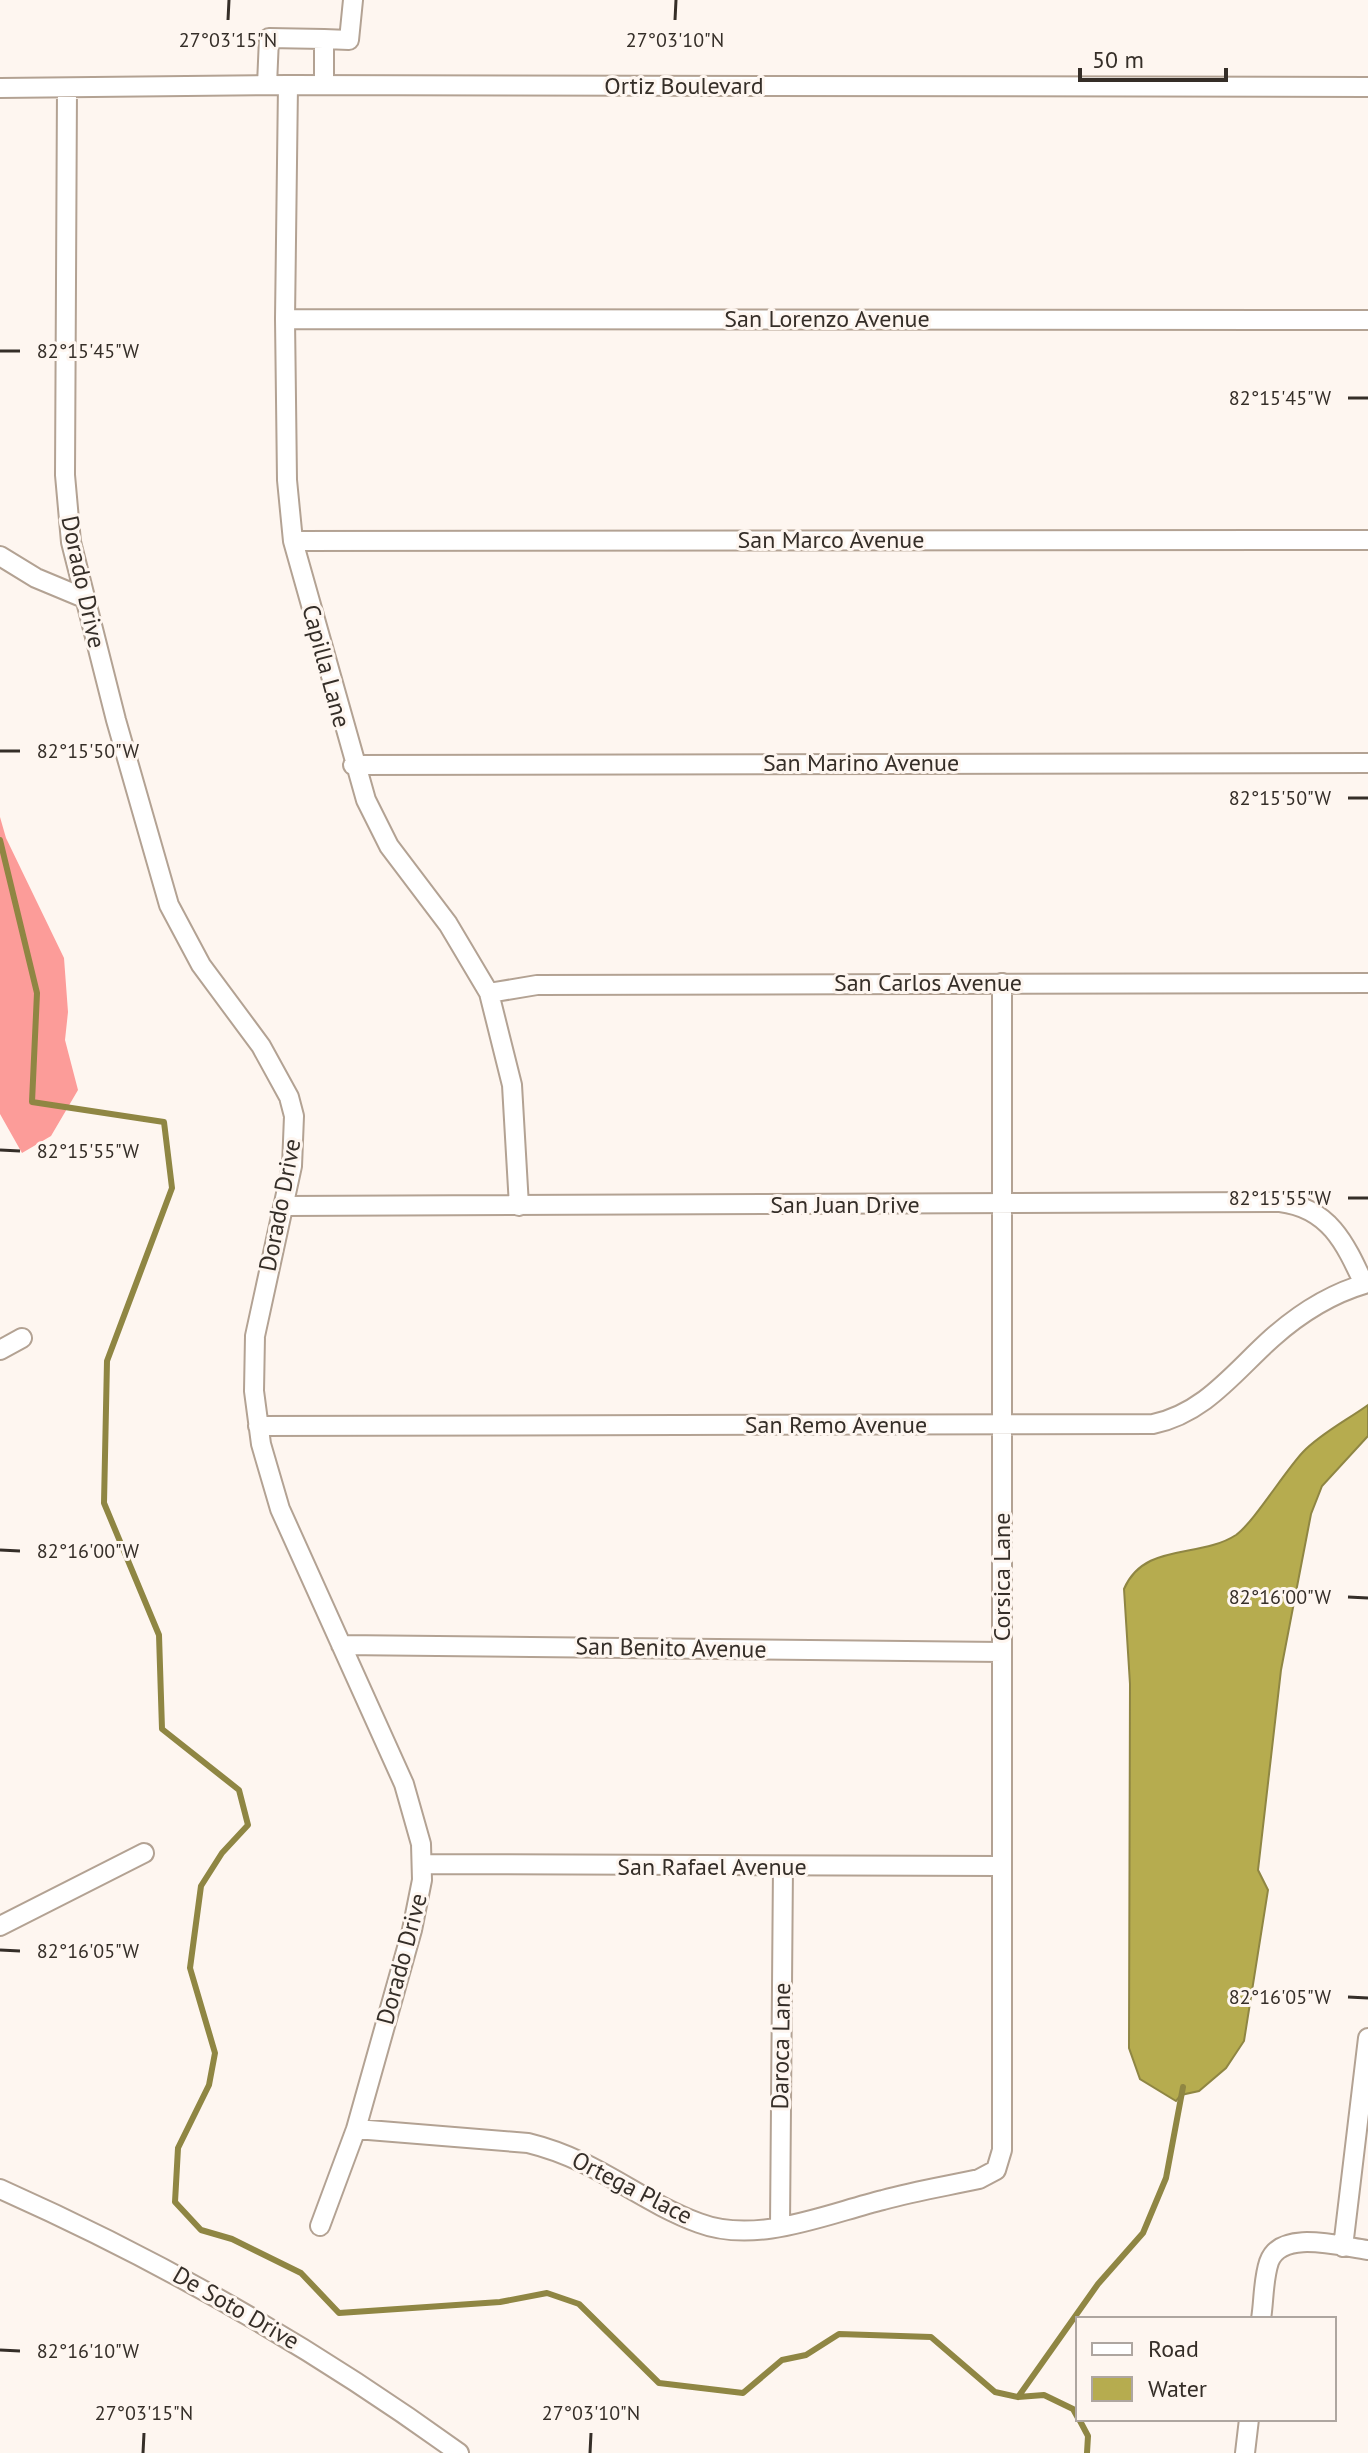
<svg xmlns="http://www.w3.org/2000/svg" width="1368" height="2453" font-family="'PT Sans',sans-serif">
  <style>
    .forest { fill: #fc9c99 }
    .water { fill: #b6ac4f; stroke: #8f8643; stroke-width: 2 }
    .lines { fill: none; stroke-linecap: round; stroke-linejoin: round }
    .stream { stroke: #8f8643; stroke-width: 6 }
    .minor-casing { stroke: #b3a293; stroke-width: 22 }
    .minor { stroke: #fff; stroke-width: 18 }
    .ticks { fill: none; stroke: #352e28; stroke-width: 3 }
    .labels { text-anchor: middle; stroke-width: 6; stroke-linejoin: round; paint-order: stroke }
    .street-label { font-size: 24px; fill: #352e28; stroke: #fef6f0 }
    .ticks-label { font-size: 20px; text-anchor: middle; fill: #352e28; stroke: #fef6f0; stroke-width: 6; stroke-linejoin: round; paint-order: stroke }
  </style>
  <rect width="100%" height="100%" fill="#fef6f0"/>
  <!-- forest -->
  <path class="forest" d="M 0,817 L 6,838 L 64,958 L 68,1012 L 65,1040 L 78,1090 L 51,1136 L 22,1153 L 0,1114 Z"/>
  <!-- water -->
  <path class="water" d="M 1368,1405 L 1368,1436 L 1322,1486 L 1311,1514 L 1281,1670 L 1258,1870 L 1268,1890 L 1244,2041 L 1226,2068 L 1199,2091 L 1181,2095 L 1176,2101 L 1140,2079 L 1129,2048 L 1130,1684 L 1124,1589 C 1144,1542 1199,1559 1236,1535 C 1253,1523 1285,1471 1303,1452 C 1320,1434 1347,1420 1368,1405 Z"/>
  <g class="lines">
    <!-- stream -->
    <path class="stream" d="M 0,840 L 37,993 L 32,1102 L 164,1122 L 172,1188 L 107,1361 L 104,1503 L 159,1635 L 162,1729 L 239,1790 L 248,1825 L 222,1853 L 201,1886 L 190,1968 L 215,2053 L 209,2085 L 178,2148 L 175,2202 L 201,2230 L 232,2239 L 301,2273 L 339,2313 L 500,2302 L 547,2293 L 579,2304 L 659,2383 L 743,2393 L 782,2360 L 806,2355 L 839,2334 L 931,2337 L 995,2392 L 1018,2397 L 1044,2395 L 1073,2409 L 1078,2418
      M 1018,2397 L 1098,2284 L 1143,2233 L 1166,2178 L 1183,2087
      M 1079,2419 L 1088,2436 L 1087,2453"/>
    <!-- minor casing -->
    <g class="minor-casing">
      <path id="minor" d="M 324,39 L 349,40 L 353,0
        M 267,85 L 269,38 L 324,39 L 324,85
        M 288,85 L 285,319 L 287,480 L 293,541 L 366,800 L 389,846 L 448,924 L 489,993 L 512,1085 L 519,1206
        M 0,88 L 288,85 L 1368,87
        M 67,88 L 65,475 L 71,542 L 116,720 L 169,905 L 201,965 L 261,1046 L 289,1097 L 294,1116 L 292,1166 L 255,1336 L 254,1391 L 261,1444 L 280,1509 L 404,1784 L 421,1844 L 422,1880 L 412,1930 L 356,2129 L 320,2226
        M 285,319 L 1368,320
        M 293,541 L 1368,540
        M 0,556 L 36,578 L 84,598
        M 353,765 L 1368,763
        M 489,993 L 537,985 L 1368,983
        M 284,1206 L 1280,1202 C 1329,1208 1345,1243 1364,1284
        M 0,1350 L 22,1338
        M 258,1426 L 1153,1424 C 1205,1413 1234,1372 1272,1338 C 1299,1314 1332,1293 1368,1283
        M 341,1645 L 1002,1652
        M 423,1864 L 1000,1866
        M 0,1926 L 144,1853
        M 356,2129 L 528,2143 C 598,2160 637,2200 699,2223 C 757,2245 826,2214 883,2200 C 915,2191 947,2186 979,2179 L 996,2170 L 1002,2150 L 1002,983
        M 0,2189 C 164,2262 313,2347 459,2453
        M 780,2226 L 783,1866
        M 1343,2247 L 1368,2038
        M 1261,2319 C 1264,2301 1263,2280 1269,2262 C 1281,2228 1342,2247 1368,2250
        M 1245,2453 L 1249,2419"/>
    </g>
    <!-- minor -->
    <use href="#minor" class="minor"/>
  </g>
  <!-- ticks -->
  <path class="ticks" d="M 228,20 L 229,0M 675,20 L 676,0M 0,351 L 20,351M 1348,398 L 1368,398M 0,751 L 20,751M 1348,798 L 1368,798M 0,1150 L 20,1151M 1348,1198 L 1368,1198M 0,1550 L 20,1551M 1348,1597 L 1368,1598M 0,1950 L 20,1951M 1348,1997 L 1368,1998M 0,2350 L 20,2351M 143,2453 L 144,2433M 590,2453 L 591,2433"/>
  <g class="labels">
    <!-- street labels -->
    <g class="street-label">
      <text x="684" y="94">Ortiz Boulevard</text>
      <text x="827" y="327">San Lorenzo Avenue</text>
      <text x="831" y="548">San Marco Avenue</text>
      <text transform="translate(83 582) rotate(78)" y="8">Dorado Drive</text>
      <text transform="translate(326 666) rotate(75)" y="8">Capilla Lane</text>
      <text x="861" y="771">San Marino Avenue</text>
      <text x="928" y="991">San Carlos Avenue</text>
      <text transform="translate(280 1205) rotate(-79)" y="8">Dorado Drive</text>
      <text x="845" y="1213">San Juan Drive</text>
      <text x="836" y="1433">San Remo Avenue</text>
      <text transform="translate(1002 1577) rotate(-90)" y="8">Corsica Lane</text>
      <text transform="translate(671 1648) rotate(1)" y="8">San Benito Avenue</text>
      <text x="712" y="1875">San Rafael Avenue</text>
      <text transform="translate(402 1959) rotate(-75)" y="8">Dorado Drive</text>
      <text transform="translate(781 2046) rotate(-89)" y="8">Daroca Lane</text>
      <text transform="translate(632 2188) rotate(27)" y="8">Ortega Place</text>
      <text transform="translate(236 2308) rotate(30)" y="8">De Soto Drive</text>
    </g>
  </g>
  <g class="ticks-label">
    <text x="228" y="47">27°03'15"N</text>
    <text x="675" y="47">27°03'10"N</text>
    <text x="88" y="358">82°15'45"W</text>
    <text x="1280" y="405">82°15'45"W</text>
    <text x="88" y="758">82°15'50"W</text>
    <text x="1280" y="805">82°15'50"W</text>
    <text x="88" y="1158">82°15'55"W</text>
    <text x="1280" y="1205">82°15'55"W</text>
    <text x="88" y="1558">82°16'00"W</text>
    <text x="1280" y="1604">82°16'00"W</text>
    <text x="88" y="1958">82°16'05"W</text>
    <text x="1280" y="2004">82°16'05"W</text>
    <text x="88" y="2358">82°16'10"W</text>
    <text x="144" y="2420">27°03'15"N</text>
    <text x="591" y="2420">27°03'10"N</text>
  </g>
  <!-- legend -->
  <rect x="1076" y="2317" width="260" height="104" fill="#fef6f0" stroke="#aea6a0" stroke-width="2"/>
  <rect x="1092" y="2343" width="40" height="12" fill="#ffffff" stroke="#aea6a0" stroke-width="2"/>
  <text x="1148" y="2357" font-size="24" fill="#352e28">Road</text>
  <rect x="1092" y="2377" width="40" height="24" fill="#b6ac4f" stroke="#aea6a0" stroke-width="2"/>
  <text x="1148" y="2397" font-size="24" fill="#352e28">Water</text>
  <!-- scale -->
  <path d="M1080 68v12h146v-12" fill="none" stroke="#352e28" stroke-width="4"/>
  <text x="1092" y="68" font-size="24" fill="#352e28" stroke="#fef6f0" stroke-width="6" paint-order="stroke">50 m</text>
</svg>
